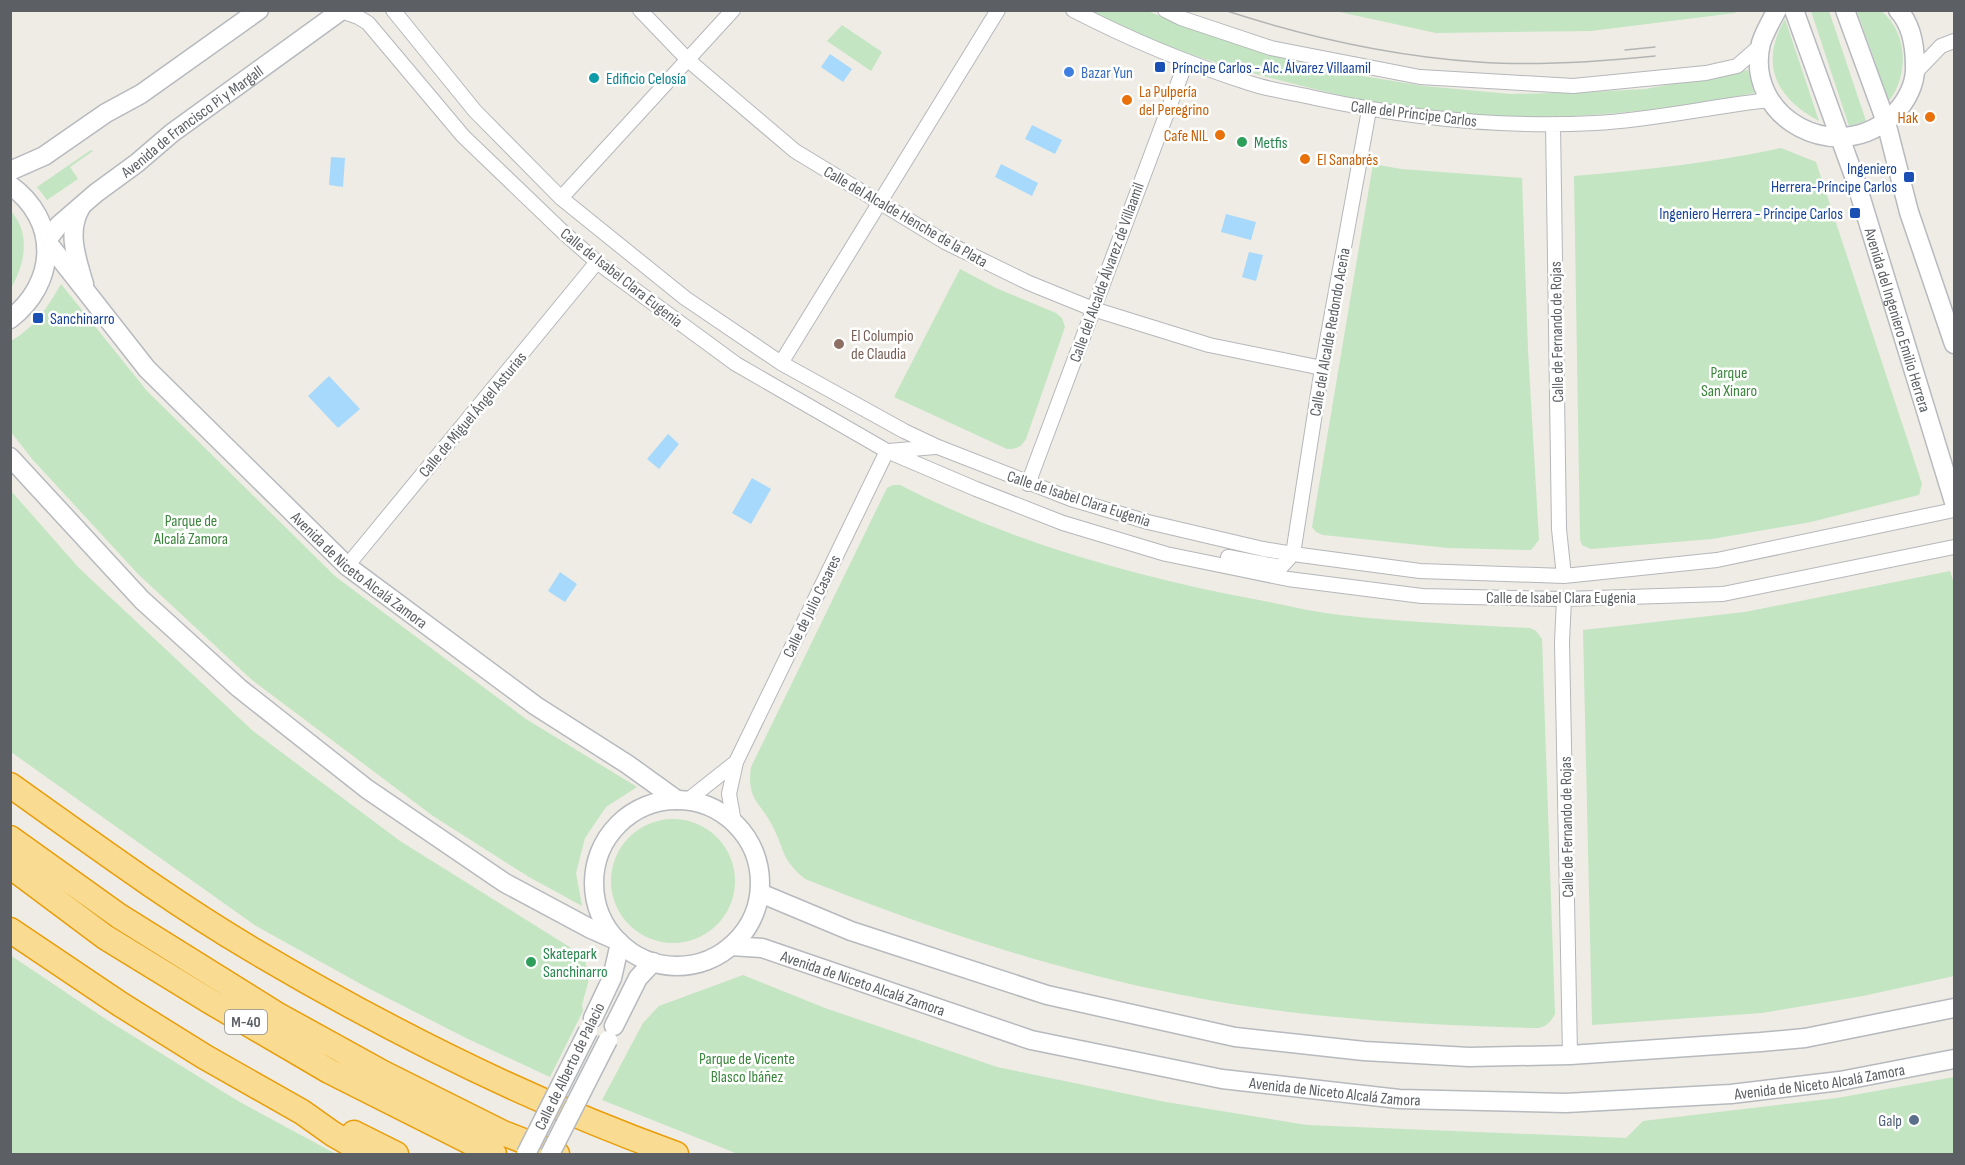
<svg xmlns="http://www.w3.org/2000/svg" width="1965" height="1165" font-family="'Sofia Sans Condensed',sans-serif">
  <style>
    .green { fill: #c3e5c2 }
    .water { fill: #a7d9fc }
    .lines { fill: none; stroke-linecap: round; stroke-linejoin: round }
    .street-casing { stroke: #b5b7bb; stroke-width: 16 }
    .secondary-casing { stroke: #b6b9be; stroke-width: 21 }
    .highway-casing { stroke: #e99d09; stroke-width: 27 }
    .street { stroke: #fff; stroke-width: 14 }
    .secondary { stroke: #fff; stroke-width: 18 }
    .highway { stroke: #f9db91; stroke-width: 24 }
    .tram { stroke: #b3b4b4; stroke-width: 1.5 }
    .secondary-bridge-casing { stroke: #b6b9be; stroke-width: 21; stroke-linecap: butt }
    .secondary-bridge { stroke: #fff; stroke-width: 18 }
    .transit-dot { fill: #1a4fb4; stroke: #fff; stroke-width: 2 }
    .shop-dot { fill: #3f7fe0; stroke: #fff; stroke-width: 2 }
    .culture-dot { fill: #0f9aa8; stroke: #fff; stroke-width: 2 }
    .food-dot { fill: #e8710a; stroke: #fff; stroke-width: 2 }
    .leisure-dot { fill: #2e9e5b; stroke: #fff; stroke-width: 2 }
    .education-dot { fill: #8d6e63; stroke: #fff; stroke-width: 2 }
    .service-dot { fill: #5c6f8a; stroke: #fff; stroke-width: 2 }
    .labels { text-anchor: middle; stroke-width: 5; stroke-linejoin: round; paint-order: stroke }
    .shield { fill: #fff; stroke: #8d9092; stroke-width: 1.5 }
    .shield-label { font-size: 15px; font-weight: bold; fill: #5c6064 }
    .transit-label { font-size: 16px; fill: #164399; stroke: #fff; text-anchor: start }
    .shop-label { font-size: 16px; fill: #366cbe; stroke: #fff; text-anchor: start }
    .culture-label { font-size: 16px; fill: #0d838f; stroke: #fff; text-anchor: start }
    .food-label { font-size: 16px; fill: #c56008; stroke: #fff; text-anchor: start }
    .street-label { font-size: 16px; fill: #5c6064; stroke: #fff }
    .leisure-label { font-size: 16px; fill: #27864d; stroke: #fff; text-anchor: start }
    .education-label { font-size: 16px; fill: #785e54; stroke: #fff; text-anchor: start }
    .park-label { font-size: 16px; fill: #39863b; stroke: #fff }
    .service-label { font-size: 16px; fill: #4e5e75; stroke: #fff; text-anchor: end }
  </style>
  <rect width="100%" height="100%" fill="#eeece4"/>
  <!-- green -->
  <path class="green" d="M 1091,11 L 1148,11 L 1177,23 L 1267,53 L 1344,73 L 1424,86 L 1510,94 L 1591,92 L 1645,89 L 1748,70 L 1754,93 C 1649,114 1546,123 1438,113 C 1402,110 1366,101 1331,93 C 1273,79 1216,65 1161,43 C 1137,34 1114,21 1091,11 Z
    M 1335,11 L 1737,10 L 1737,11 L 1735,13 L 1591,31 L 1436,33 Z
    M 1811,11 L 1829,11 L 1866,121 L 1849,126 Z
    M 1857,11 L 1881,11 C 1908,32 1909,75 1889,101 Z
    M 1785,19 L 1819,121 C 1776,98 1759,64 1785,19 Z
    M 842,25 L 882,52 L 871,71 L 827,41 Z
    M 1781,148 L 1816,162 L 1922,484 L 1919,495 L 1811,522 L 1712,539 L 1591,549 L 1582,545 L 1580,539 L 1574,176 C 1644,170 1712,163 1781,148 Z
    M 91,150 L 93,151 L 70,167 L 78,179 L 47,200 L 37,187 Z
    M 1373,164 L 1401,169 L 1522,178 L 1528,350 L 1539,540 L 1531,550 L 1448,548 L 1323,535 L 1316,532 L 1312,527 Z
    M 11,211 C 31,234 25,264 11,288 Z
    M 960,269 L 996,288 L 1056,313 L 1062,318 L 1065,327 L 1026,439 C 1021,447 1017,449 1007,449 L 894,397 Z
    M 61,284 L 147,391 L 336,577 L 526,719 L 637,787 L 606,807 L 585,838 L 576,873 L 582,906 L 529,877 L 433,816 L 252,680 L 138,574 L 33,460 L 11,432 L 11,341 C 35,327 47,308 61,284 Z
    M 893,485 L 900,485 C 1013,543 1139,578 1264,601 C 1289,606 1314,612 1340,615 C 1403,622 1467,625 1530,628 L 1536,631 L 1542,639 L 1555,1014 C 1550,1023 1547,1026 1538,1028 C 1417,1025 1296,1018 1177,994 C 1050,969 926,927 805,879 C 780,858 785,849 771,823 C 757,799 747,798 751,767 L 887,488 Z
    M 11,491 L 79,568 L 253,731 L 400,841 L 584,956 L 589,979 L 582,1005 L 583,1011 L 550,1077 L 468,1039 L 368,988 L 256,926 L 11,752 Z
    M 1950,571 L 1954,584 L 1954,976 L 1863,996 L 1762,1013 L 1592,1025 L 1583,630 L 1745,612 Z
    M611 881a62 62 0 1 1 124 0a62 62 0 1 1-124 0Z
    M 10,955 L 107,1020 L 238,1101 L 336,1154 L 11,1154 Z
    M 743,975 L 825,1008 L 997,1067 L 1166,1102 L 1307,1125 L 1626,1138 L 1643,1121 L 1837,1098 L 1954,1077 L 1954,1154 L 738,1154 L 602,1100 L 643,1023 L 659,1006 Z"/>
  <!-- water -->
  <path class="water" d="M 830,54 L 852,69 L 843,82 L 821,67 Z
    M 1032,125 L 1062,140 L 1055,154 L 1025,139 Z
    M 331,157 L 345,158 L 343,187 L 329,185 Z
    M 1001,164 L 1038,183 L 1032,196 L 995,177 Z
    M 1226,214 L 1256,222 L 1251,240 L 1221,232 Z
    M 1249,252 L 1263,255 L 1256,281 L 1242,277 Z
    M 329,376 L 360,409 L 338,428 L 308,396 Z
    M 668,434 L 679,444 L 659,469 L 647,459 Z
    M 752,478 L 771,489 L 751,524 L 732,513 Z
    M 560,572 L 577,584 L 565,602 L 548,591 Z"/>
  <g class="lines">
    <!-- street casing -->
    <g class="street-casing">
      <path id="street" d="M 393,10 L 475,111 L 561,198 L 685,298 L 781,363 L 904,431 L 938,447 L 1071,499 L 1148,522 L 1263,549 L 1293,554 L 1420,571 L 1564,576 L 1717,560 L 1954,510
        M 640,10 L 688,60 L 795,151 L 945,242 L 1029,283 L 1093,309 L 1209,345 L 1322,368
        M 1073,10 C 1129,39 1189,64 1249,83 C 1270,90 1293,93 1315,98 C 1407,118 1501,128 1595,123 C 1654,120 1712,106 1770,100
        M 1165,10 L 1181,18 L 1271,48 L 1420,77 L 1573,86 L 1706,73 L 1737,66 L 1761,45
        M 341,11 L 358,17 L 368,23 L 463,136 L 563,232 L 597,262 L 736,364 L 887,451 L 976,489 L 1063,523 L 1166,554 L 1288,579 L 1422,596 L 1564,599 L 1723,594 L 1954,547
        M 1915,73 L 1941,46 L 1954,41
        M 1553,124 L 1559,529 L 1564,576
        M 561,198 L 733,10
        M 781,363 L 998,10
        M 889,451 L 935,447
        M 1028,484 L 1186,62
        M 1228,557 L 1281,567 L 1293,554 L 1322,368 L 1369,110
        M 347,566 L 597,262
        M 1564,599 L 1562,642 L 1570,1055
        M 688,800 L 736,762
        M 734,822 L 729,794 L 736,762 L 887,451"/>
    </g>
    <!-- secondary casing -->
    <g class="secondary-casing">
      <g id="secondary">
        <path d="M 1777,10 C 1771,21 1765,31 1761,43 C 1743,118 1838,169 1894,114 C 1906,102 1916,84 1915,66 C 1915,46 1912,25 1898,10"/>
        <path id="s1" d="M 1794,10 L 1855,179 L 1954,502"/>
        <path d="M 1845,10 L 1886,122 L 1909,212 L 1954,344"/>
        <path d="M 10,171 L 44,156 L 106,113 L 141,94 L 259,10"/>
        <path d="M 10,185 C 60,221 57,283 10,319"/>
        <path d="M 81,207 C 66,231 77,260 84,284"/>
        <path id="s2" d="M 47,240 L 59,225 L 96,193 L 137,163 L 172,133 L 342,10"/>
        <path id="s3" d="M 48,243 L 147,369 L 347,566 L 536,706 L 627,764 L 677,800"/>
        <path d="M 10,457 L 142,600 L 239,688 L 367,789 L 505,883 L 591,929 L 618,941"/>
        <circle cx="677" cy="883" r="83"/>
        <path d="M 760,893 L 851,931 L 1047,995 L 1235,1037 L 1364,1051 L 1469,1057 L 1570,1055 L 1761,1042 L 1805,1038 L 1954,1008"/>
        <path id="s4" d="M 731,946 L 762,948 L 1031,1040 L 1222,1079 L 1399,1099 L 1566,1103 L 1731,1094 L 1840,1081 L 1954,1059"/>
        <path d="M 593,1018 L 612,978 L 620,943"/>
        <path d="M 614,1026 L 638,978 L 653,962"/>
      </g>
    </g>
    <!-- highway casing -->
    <g class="highway-casing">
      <path id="highway" d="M 10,785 C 89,841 167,899 251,949 C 386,1029 528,1101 676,1154
        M 10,838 L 119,916 L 276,1014 L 383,1073 L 503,1133 L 557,1154
        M 10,866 L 105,937 L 211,1002 L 329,1071 L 494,1154
        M 10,930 L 120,1004 L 205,1057 L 302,1112 L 333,1134 L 368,1154
        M 354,1133 L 396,1154"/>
    </g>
    <!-- street -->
    <use href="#street" class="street"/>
    <!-- secondary -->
    <use href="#secondary" class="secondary"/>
    <!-- highway -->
    <use href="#highway" class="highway"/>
    <!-- tram -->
    <path class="tram" d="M 1224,10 C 1306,37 1391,56 1478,62 C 1537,66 1597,62 1655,56
      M 1625,50 L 1655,47"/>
    <!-- secondary-bridge casing -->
    <g class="secondary-bridge-casing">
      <path id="secondary-bridge" d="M 526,1154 L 588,1031
        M 550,1154 L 608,1040"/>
    </g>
    <!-- secondary-bridge -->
    <use href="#secondary-bridge" class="secondary-bridge"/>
  </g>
  <!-- markers -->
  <g class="transit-dot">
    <rect x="1154" y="61" width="12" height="12" rx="3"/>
    <rect x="1903" y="171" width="12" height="12" rx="3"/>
    <rect x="1849" y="207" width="12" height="12" rx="3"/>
    <rect x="32" y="312" width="12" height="12" rx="3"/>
  </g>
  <circle class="shop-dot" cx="1069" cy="72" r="6"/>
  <circle class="culture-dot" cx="594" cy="78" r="6"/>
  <g class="food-dot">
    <circle cx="1127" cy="100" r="6"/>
    <circle cx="1930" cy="117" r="6"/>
    <circle cx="1220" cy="135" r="6"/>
    <circle cx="1305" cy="159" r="6"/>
  </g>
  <g class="leisure-dot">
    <circle cx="1242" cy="142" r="6"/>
    <circle cx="531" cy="962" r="6"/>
  </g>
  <circle class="education-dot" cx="839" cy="344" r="6"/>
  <circle class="service-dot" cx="1914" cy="1120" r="6"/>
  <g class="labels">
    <!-- shield labels -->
    <rect class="shield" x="225" y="1010" width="42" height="24" rx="4.5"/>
    <g class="shield-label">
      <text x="246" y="1027">M-40</text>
    </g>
    <!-- transit labels -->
    <g class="transit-label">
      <text x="1172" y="73">Príncipe Carlos - Alc. Álvarez Villaamil</text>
      <text x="1897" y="174" text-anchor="end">Ingeniero<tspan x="1897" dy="18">Herrera-Príncipe Carlos</tspan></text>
      <text x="1843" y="219" text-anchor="end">Ingeniero Herrera - Príncipe Carlos</text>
      <text x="50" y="324">Sanchinarro</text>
    </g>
    <!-- shop labels -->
    <g class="shop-label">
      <text x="1081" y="78">Bazar Yun</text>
    </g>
    <!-- culture labels -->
    <g class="culture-label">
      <text x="606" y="84">Edificio Celosía</text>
    </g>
    <!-- food labels -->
    <g class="food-label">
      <text x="1139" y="97">La Pulpería<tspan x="1139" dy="18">del Peregrino</tspan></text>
      <text x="1918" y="123" text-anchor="end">Hak</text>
      <text x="1208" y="141" text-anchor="end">Cafe NIL</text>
      <text x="1317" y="165">El Sanabrés</text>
    </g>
    <!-- street labels -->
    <g class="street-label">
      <text transform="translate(1414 113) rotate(7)" y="6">Calle del Príncipe Carlos</text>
      <text dy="6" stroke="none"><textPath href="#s2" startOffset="188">Avenida de Francisco Pi y Margall</textPath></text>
      <text transform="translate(906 216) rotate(30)" y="6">Calle del Alcalde Henche de la Plata</text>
      <text transform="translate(1106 272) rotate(-70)" y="6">Calle del Alcalde Álvarez de Villaamil</text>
      <text transform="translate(622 277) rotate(38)" y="6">Calle de Isabel Clara Eugenia</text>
      <text dy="6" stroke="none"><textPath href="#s1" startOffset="327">Avenida del Ingeniero Emilio Herrera</textPath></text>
      <text transform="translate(1329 332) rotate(-80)" y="6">Calle del Alcalde Redondo Aceña</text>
      <text transform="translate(1556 332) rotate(-91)" y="6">Calle de Fernando de Rojas</text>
      <text transform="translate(472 414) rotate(-50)" y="6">Calle de Miguel Ángel Asturias</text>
      <text transform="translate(1079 498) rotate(18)" y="6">Calle de Isabel Clara Eugenia</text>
      <text dy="6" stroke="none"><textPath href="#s3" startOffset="453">Avenida de Niceto Alcalá Zamora</textPath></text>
      <text x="1561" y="603">Calle de Isabel Clara Eugenia</text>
      <text transform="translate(811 606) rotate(-64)" y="6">Calle de Julio Casares</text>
      <text transform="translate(1566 827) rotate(-91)" y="6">Calle de Fernando de Rojas</text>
      <text dy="6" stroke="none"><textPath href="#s4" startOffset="138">Avenida de Niceto Alcalá Zamora</textPath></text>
      <text transform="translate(569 1066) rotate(-64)" y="6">Calle de Alberto de Palacio</text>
      <text dy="6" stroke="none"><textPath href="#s4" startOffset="1110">Avenida de Niceto Alcalá Zamora</textPath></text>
      <text dy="6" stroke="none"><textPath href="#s4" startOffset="624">Avenida de Niceto Alcalá Zamora</textPath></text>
    </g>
    <!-- leisure labels -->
    <g class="leisure-label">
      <text x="1254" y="148">Metfis</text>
      <text x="543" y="959">Skatepark<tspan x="543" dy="18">Sanchinarro</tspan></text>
    </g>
    <!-- education labels -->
    <g class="education-label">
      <text x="851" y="341">El Columpio<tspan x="851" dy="18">de Claudia</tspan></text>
    </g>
    <!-- park labels -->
    <g class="park-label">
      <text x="1729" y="378">Parque<tspan x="1729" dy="18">San Xinaro</tspan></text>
      <text x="191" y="526">Parque de<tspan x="191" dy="18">Alcalá Zamora</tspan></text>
      <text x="747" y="1064">Parque de Vicente<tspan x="747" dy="18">Blasco Ibáñez</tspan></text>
    </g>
    <!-- service labels -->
    <g class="service-label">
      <text x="1902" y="1126">Galp</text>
    </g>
  </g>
  <!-- border -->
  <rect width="1965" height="1165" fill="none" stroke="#5c6064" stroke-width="24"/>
</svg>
